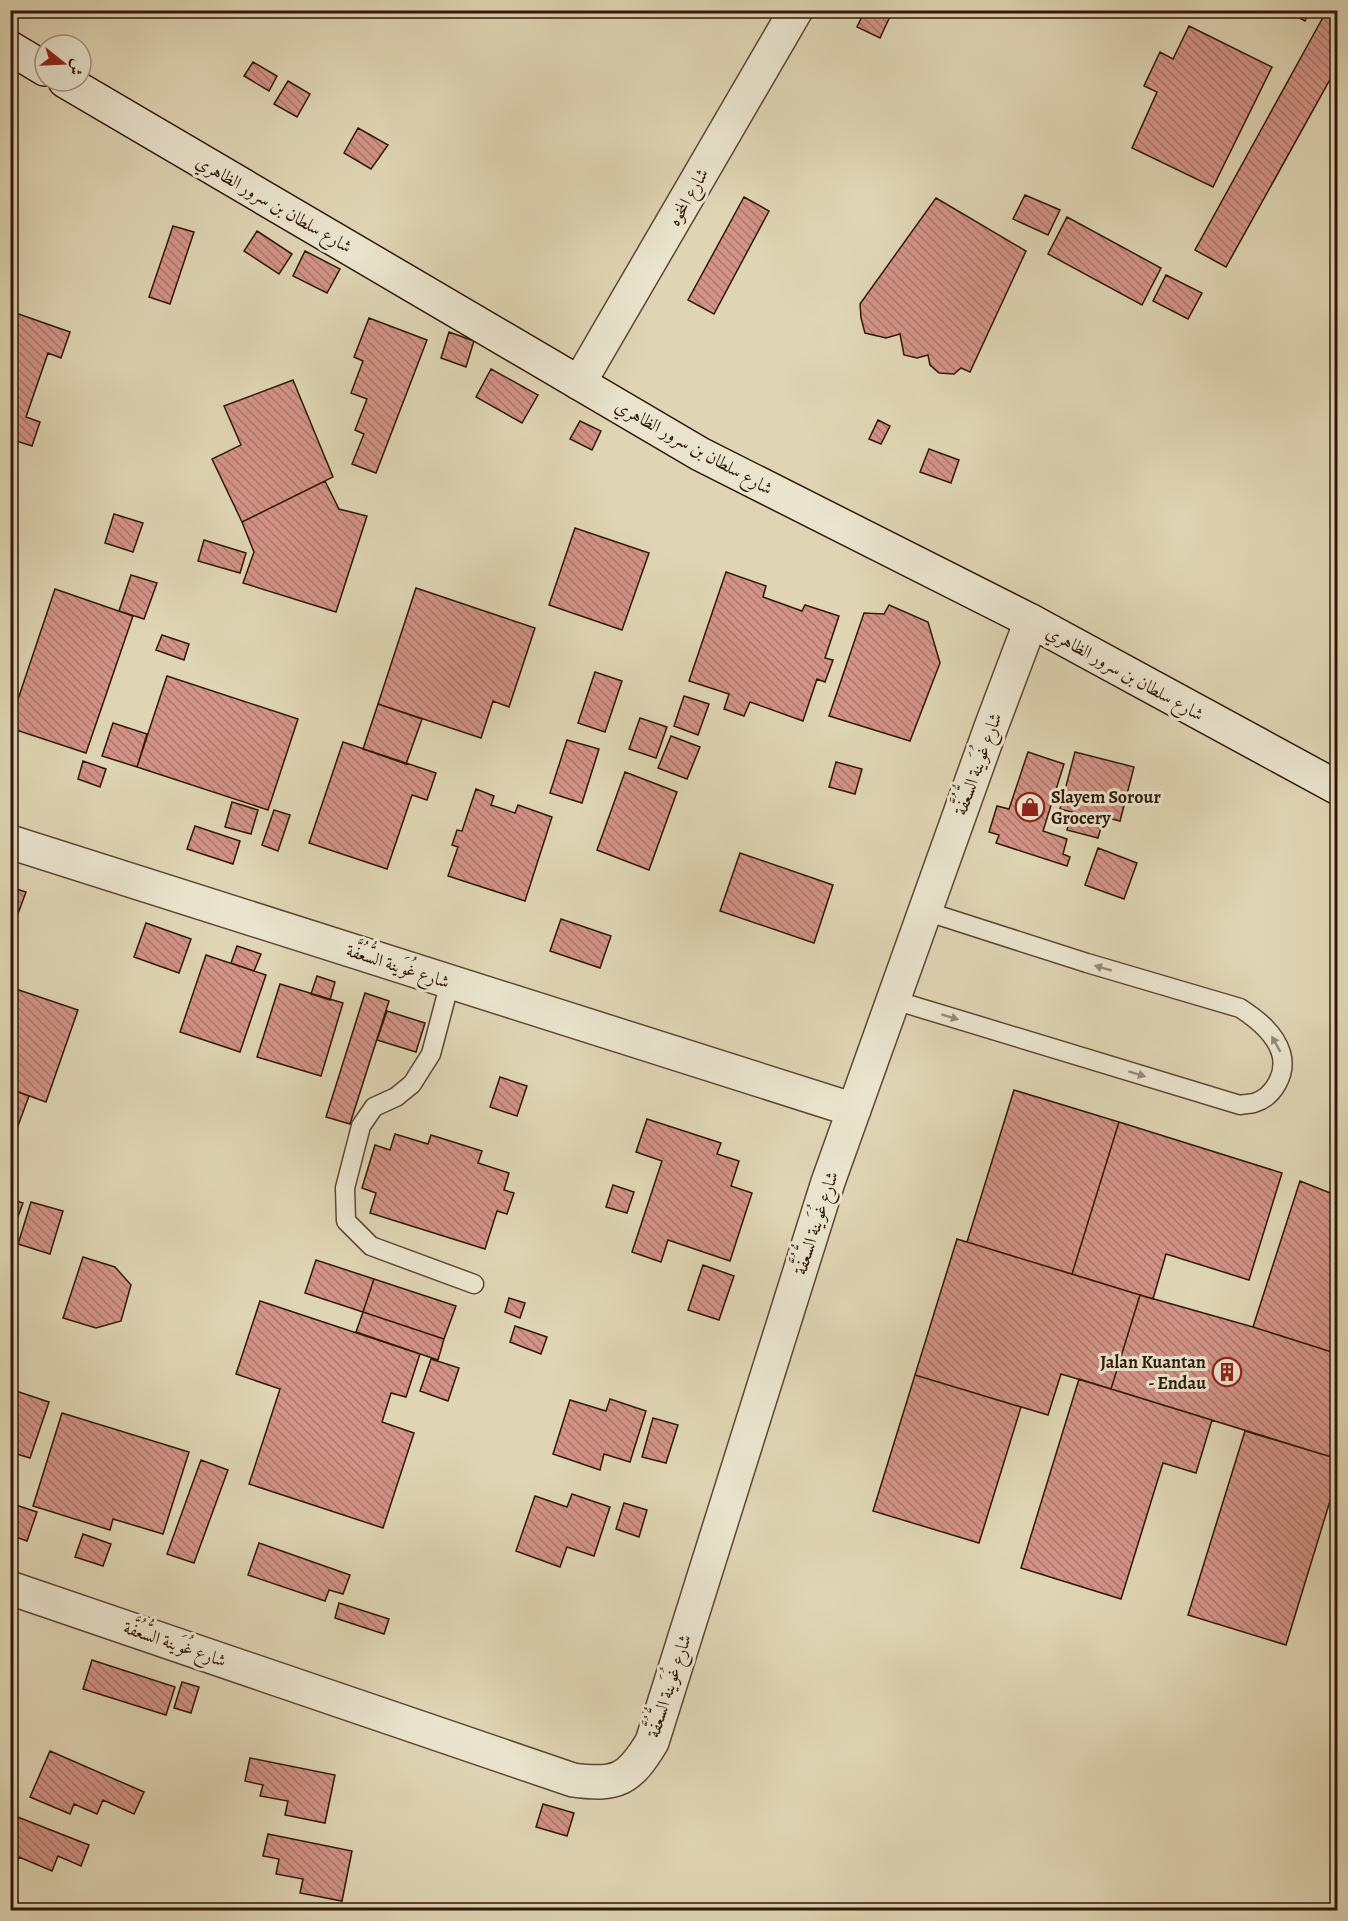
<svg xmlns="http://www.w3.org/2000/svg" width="1348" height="1921" font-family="Alegreya,Amiri,serif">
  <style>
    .building { fill: url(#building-back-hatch); stroke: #301906; stroke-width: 1.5 }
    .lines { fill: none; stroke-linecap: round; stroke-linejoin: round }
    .lane-casing { stroke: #5c4832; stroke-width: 21 }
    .street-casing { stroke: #5c4832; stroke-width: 36 }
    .secondary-casing { stroke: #301906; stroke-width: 36 }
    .lane { stroke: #eae4ce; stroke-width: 18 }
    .street { stroke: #eae4ce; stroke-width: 33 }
    .secondary { stroke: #eae4ce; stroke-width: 33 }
    .oneway { fill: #968974 }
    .labels { text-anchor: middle; stroke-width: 6; stroke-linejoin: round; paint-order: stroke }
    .street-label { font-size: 18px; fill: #301906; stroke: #eae4ce }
    .poi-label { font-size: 18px; font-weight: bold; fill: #301906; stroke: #eae4ce; text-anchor: start }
  </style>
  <defs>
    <pattern id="building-back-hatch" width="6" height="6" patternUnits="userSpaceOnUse" patternTransform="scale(1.5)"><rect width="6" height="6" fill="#d39387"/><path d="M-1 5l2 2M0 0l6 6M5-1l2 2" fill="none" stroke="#ac776c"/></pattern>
  </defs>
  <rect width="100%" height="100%" fill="#dfd5b4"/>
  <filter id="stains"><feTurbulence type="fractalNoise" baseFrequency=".00333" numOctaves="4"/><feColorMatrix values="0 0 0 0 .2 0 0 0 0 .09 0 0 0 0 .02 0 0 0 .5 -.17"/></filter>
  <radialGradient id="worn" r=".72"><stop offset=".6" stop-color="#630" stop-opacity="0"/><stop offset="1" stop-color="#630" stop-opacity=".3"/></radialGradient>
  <!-- building -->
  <path class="building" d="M 865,10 L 893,10 L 880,38 L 857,27 Z
    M 1285,10 L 1310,10 L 1305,21 Z
    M 1327,10 L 1338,12 L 1338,65 L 1226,267 L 1195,250 Z
    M 1189,26 L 1272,67 L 1213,187 L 1132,148 L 1157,92 L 1144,86 L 1160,52 L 1173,59 Z
    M 253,62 L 277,76 L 269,91 L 244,76 Z
    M 288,81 L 310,94 L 297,117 L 274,104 Z
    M 358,128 L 388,145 L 371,169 L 344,153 Z
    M 10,148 L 17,150 L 10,169 Z
    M 1025,195 L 1060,210 L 1048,235 L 1013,219 Z
    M 744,197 L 769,211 L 714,314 L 688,300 Z
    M 936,198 L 1026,251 L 970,372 L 961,368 L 954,374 L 939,373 L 930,365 L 928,355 L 917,358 L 904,355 L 900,334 L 886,338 L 865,333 L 861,318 L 860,304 Z
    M 1067,217 L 1161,268 L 1142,305 L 1048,254 Z
    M 173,226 L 194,232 L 170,304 L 149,297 Z
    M 257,231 L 292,254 L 279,274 L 244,251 Z
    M 305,251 L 340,269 L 327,293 L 293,276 Z
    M 1166,275 L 1202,293 L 1188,319 L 1153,301 Z
    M 10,311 L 70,332 L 61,358 L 48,353 L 26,417 L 40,422 L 32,446 L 10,439 Z
    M 369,318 L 427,340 L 376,473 L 352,464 L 364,434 L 355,430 L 367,399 L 351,393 L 363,361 L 354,357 Z
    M 449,332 L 474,341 L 466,367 L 441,358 Z
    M 491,369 L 538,395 L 522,423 L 476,397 Z
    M 293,380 L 333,477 L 242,522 L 212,459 L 241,445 L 224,406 Z
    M 878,420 L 890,426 L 881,444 L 869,439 Z
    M 580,421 L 601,431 L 592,450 L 570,439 Z
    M 929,449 L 959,460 L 951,483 L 920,472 Z
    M 325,481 L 339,509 L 367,516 L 336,612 L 243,583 L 254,552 L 242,522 Z
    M 114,514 L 143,523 L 133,552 L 105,543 Z
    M 575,528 L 649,553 L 622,630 L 549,605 Z
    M 204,540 L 246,553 L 240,573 L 198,561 Z
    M 726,572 L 766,586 L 763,597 L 802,611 L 805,605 L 839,616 L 825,658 L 833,660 L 825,682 L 817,679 L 803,721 L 750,702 L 744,716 L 724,709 L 729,694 L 689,681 Z
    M 131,575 L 157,583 L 144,619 L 119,611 Z
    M 416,588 L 535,628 L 509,707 L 493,701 L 481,738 L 378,704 Z
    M 55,589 L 133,616 L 86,753 L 10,728 L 10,723 Z
    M 889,605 L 928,622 L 940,663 L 910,741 L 829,716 L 864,613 L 884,614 Z
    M 162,635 L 189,644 L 184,660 L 156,650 Z
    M 595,672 L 622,681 L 605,732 L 578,723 Z
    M 167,676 L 298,719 L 268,810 L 137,767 Z
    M 684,696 L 709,704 L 698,735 L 674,726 Z
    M 378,704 L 422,719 L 406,764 L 363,749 Z
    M 640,718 L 667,727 L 656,758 L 629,749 Z
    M 113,723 L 147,734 L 137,767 L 102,756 Z
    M 671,736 L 700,747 L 687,779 L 658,768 Z
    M 567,740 L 599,749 L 582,803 L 550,793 Z
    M 343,742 L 436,773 L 427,800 L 412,795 L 387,869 L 309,843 Z
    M 1028,752 L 1064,764 L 1043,831 L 1067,839 L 1063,854 L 1070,857 L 1067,866 L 996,843 L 999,835 L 989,832 L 997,806 L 1009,809 Z
    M 1075,752 L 1134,767 L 1120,821 L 1104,817 L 1098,838 L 1067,830 L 1072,812 L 1060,809 Z
    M 83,761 L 106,769 L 100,787 L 78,779 Z
    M 836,762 L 862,769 L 855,794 L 829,787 Z
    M 625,772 L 677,792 L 649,870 L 597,850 Z
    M 476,789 L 494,796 L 491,805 L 515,813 L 518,805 L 552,817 L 525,901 L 448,876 L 458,847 L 452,845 L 457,830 L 462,831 Z
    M 232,802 L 258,810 L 251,834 L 225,827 Z
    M 274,810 L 290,815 L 278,851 L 262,845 Z
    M 195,826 L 240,841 L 233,864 L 187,849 Z
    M 1098,848 L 1137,863 L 1124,899 L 1085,885 Z
    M 740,853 L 833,885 L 814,943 L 720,911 Z
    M 10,887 L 26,892 L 10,935 Z
    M 561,919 L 611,936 L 600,968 L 550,951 Z
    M 146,923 L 191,939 L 179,973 L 134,957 Z
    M 237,946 L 261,954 L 254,971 L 231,963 Z
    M 206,955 L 266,975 L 240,1052 L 180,1032 Z
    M 317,976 L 335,982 L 330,1000 L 311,994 Z
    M 280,984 L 343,1003 L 321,1076 L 257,1057 Z
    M 10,987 L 78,1010 L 46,1102 L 10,1089 Z
    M 365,993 L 389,1001 L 350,1124 L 326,1117 Z
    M 387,1011 L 425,1023 L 416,1052 L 377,1040 Z
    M 500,1077 L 527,1086 L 517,1116 L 490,1107 Z
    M 10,1089 L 29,1096 L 15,1134 L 10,1133 Z
    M 1014,1090 L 1119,1122 L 1072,1274 L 967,1242 Z
    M 647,1119 L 721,1143 L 717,1154 L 739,1161 L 731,1186 L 752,1193 L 730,1261 L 668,1240 L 661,1262 L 632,1252 L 662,1161 L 636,1152 Z
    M 1119,1122 L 1282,1173 L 1249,1280 L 1166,1254 L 1153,1299 L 1072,1274 Z
    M 10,1133 L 15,1134 L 10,1149 Z
    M 395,1134 L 428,1144 L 431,1135 L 482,1151 L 478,1163 L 509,1173 L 504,1190 L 514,1193 L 507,1214 L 497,1211 L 485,1249 L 370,1213 L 376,1193 L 362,1188 L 375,1145 L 390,1150 Z
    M 1300,1181 L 1338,1196 L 1338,1354 L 1253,1327 Z
    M 613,1185 L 634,1192 L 627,1213 L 606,1207 Z
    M 10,1199 L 23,1203 L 10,1238 Z
    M 31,1202 L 63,1211 L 50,1254 L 18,1244 Z
    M 957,1239 L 1140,1295 L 1111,1389 L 1061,1374 L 1048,1415 L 915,1375 Z
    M 83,1257 L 115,1267 L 131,1285 L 121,1321 L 96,1328 L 63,1318 Z
    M 316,1260 L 374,1279 L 363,1312 L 305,1293 Z
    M 703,1265 L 734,1276 L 719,1320 L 688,1310 Z
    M 374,1279 L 456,1306 L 444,1339 L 363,1312 Z
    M 1140,1295 L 1253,1327 L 1338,1354 L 1338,1459 L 1111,1389 Z
    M 509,1298 L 525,1303 L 520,1318 L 505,1312 Z
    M 260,1301 L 420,1354 L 406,1397 L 391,1393 L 382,1422 L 414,1433 L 383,1528 L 249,1484 L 280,1389 L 236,1374 Z
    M 363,1312 L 444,1339 L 438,1360 L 356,1332 Z
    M 515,1326 L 547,1337 L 541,1354 L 510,1342 Z
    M 431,1359 L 459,1368 L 448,1401 L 420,1391 Z
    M 915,1375 L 1021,1407 L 979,1543 L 873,1511 Z
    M 1079,1379 L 1212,1420 L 1196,1473 L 1163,1463 L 1121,1599 L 1021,1568 Z
    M 10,1389 L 49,1402 L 30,1458 L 10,1452 Z
    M 610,1399 L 646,1411 L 630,1462 L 604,1454 L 600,1470 L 553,1454 L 570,1400 L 606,1411 Z
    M 62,1413 L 189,1452 L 163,1534 L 113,1519 L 110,1530 L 33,1506 Z
    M 653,1418 L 678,1425 L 666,1463 L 642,1457 Z
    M 1245,1431 L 1338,1459 L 1338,1504 L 1330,1501 L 1286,1645 L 1188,1615 Z
    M 201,1460 L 228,1470 L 194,1563 L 167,1554 Z
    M 572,1494 L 610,1507 L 594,1556 L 567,1547 L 560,1567 L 516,1551 L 535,1496 L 567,1507 Z
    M 10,1503 L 37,1512 L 27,1541 L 10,1535 Z
    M 624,1503 L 647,1510 L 639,1537 L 616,1529 Z
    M 83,1534 L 111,1544 L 103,1566 L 75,1557 Z
    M 259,1543 L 350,1575 L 343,1594 L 329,1590 L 325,1601 L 248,1575 Z
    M 339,1603 L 389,1619 L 384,1634 L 335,1618 Z
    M 92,1660 L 175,1687 L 166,1715 L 83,1689 Z
    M 182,1682 L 199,1687 L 191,1713 L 174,1708 Z
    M 50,1751 L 144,1792 L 134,1814 L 103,1800 L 97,1814 L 74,1804 L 70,1814 L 30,1797 Z
    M 250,1758 L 335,1775 L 325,1823 L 285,1815 L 288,1801 L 260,1796 L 263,1785 L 245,1781 Z
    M 543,1804 L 574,1813 L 567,1836 L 536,1827 Z
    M 10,1814 L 89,1845 L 81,1866 L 58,1856 L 52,1871 L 19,1857 L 15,1867 L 10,1865 Z
    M 268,1834 L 352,1851 L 342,1901 L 300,1893 L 303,1879 L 276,1874 L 279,1859 L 263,1856 Z"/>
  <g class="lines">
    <!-- lane casing -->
    <g class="lane-casing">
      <path id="lane" d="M 450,982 L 431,1054 L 412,1084 L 396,1097 L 374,1107 L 361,1126 L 345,1188 L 346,1221 L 371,1246 L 474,1284
        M 894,1000 L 1240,1105 C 1244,1104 1250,1104 1254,1103 C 1274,1097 1287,1073 1281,1053 C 1275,1033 1257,1019 1240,1008 L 1087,963 L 925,911"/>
    </g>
    <!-- street casing -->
    <g class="street-casing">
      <path id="street" d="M 579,383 L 796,10
        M 10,842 L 854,1110
        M 10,1588 L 573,1780 C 617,1786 629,1780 652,1742 L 828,1182 L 991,727 L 1031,621"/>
    </g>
    <!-- secondary casing -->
    <g class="secondary-casing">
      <path id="secondary" d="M 10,48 L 45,69
        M 65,81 L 700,454 L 1031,621 L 1338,788"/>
    </g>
    <!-- lane -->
    <use href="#lane" class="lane"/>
    <!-- street -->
    <use href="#street" class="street"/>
    <!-- secondary -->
    <use href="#secondary" class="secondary"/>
  </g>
  <!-- one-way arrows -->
  <defs><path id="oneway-solid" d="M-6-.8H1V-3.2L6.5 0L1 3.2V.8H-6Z" transform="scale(1.5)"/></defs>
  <g class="oneway">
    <use href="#oneway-solid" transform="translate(1103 968) rotate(-164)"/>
    <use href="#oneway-solid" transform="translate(950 1017) rotate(17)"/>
    <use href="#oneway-solid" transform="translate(1276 1044) rotate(-119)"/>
    <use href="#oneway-solid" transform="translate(1137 1074) rotate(17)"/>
  </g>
  <!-- icons -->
  <defs>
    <g id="shop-ring" transform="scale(1.5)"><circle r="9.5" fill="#eae4ce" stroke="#8f2418" stroke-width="1.5"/><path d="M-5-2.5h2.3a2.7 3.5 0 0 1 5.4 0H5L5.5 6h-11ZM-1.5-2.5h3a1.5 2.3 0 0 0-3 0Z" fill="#8f2418"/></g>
    <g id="building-ring" transform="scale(1.5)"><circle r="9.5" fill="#eae4ce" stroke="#8f2418" stroke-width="1.5"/><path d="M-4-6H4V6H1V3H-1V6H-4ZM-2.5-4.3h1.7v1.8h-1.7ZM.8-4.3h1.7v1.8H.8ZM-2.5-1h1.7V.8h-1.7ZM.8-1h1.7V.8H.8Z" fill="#8f2418"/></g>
  </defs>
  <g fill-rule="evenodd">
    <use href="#shop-ring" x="1030" y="807"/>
    <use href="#building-ring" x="1227" y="1372"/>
  </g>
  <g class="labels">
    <!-- street labels -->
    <g class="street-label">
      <text transform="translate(688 197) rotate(-60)" y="6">شارع المخوه</text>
      <text transform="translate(274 204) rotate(30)" y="6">شارع سلطان بن سرور الظاهري</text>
      <text transform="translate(694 447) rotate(29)" y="6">شارع سلطان بن سرور الظاهري</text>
      <text transform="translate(1125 673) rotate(29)" y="6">شارع سلطان بن سرور الظاهري</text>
      <text transform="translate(978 764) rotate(-70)" y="6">شارع غُوَينة السُّعُفَّة</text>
      <text transform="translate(398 966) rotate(18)" y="6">شارع غُوَينة السُّعُفَّة</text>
      <text transform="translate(816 1223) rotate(-72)" y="6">شارع غُوَينة السُّعُفَّة</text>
      <text transform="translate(175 1644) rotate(19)" y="6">شارع غُوَينة السُّعُفَّة</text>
      <text transform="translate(669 1686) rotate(-72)" y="6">شارع غُوَينة السُّعُفَّة</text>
    </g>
    <!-- poi labels -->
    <g class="poi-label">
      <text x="1051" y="803">Slayem Sorour<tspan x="1051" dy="21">Grocery</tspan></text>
      <text x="1206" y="1368" text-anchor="end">Jalan Kuantan<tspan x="1206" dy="21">- Endau</tspan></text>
    </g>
  </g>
  <!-- margin -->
  <rect width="1348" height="1921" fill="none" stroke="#dfd5b4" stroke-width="36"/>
  <rect x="12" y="12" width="1324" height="1897" fill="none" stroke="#301906" stroke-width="3"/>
  <rect x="18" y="18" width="1312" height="1885" fill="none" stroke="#301906" stroke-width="1.5"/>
  <!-- north arrow -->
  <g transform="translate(63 63) rotate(108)"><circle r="28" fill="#eae4ce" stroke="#a0937e" stroke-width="1.5"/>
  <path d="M0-4.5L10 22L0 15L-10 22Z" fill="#8f2418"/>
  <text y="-9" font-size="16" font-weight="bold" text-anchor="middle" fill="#301906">ش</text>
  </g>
  <rect width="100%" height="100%" filter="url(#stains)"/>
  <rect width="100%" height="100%" fill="url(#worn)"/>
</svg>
